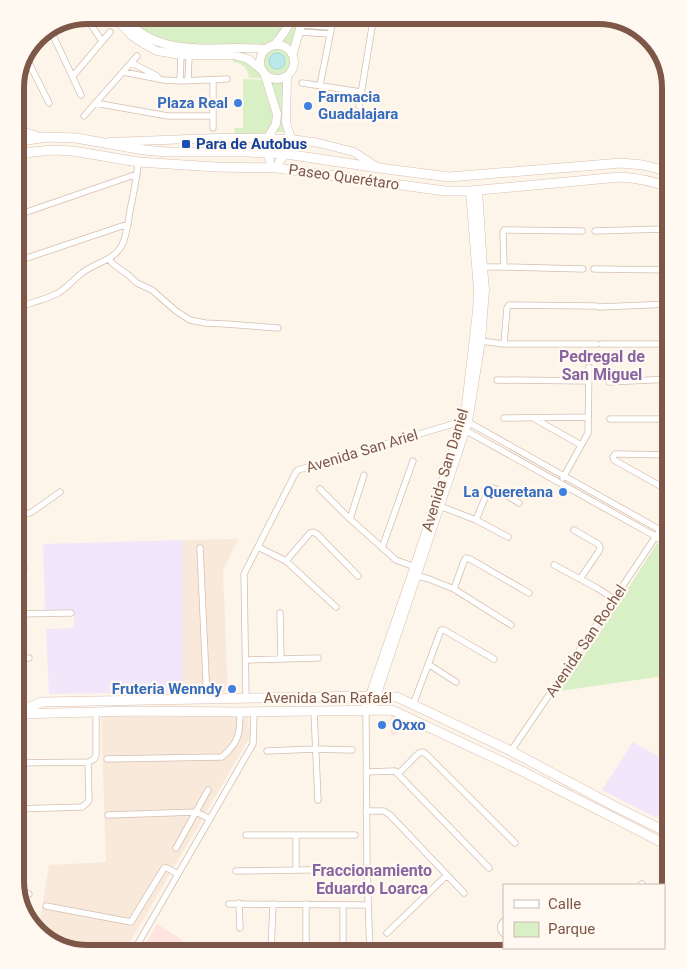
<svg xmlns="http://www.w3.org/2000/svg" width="686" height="969" font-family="Roboto,sans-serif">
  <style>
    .residential { fill: #f9e9da }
    .commercial { fill: #ffe5dd }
    .education { fill: #f2e6fb }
    .green { fill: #d9efc5 }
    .water { fill: #bbe8eb; stroke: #a0d9de }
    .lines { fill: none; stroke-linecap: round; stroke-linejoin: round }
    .minor-casing { stroke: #d5beb0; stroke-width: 7 }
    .tertiary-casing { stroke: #d5beb0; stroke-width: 9 }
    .secondary-casing { stroke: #dbbfaf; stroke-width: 10 }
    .minor { stroke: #fff; stroke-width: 5.5 }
    .tertiary { stroke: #fff; stroke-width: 8 }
    .secondary { stroke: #fff; stroke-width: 9 }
    .shop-dot { fill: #3f7fe0; stroke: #fff9f2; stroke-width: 2 }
    .transit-dot { fill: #1a4fb4; stroke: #fff9f2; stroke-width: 2 }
    .labels { text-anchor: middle; stroke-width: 4.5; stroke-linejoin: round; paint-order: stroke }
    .shop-label { font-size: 15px; font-weight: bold; fill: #366cbe; stroke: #fff9f2; text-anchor: end }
    .transit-label { font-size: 15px; font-weight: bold; fill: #164399; stroke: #fff9f2; text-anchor: start }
    .street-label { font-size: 15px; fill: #7d5849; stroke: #fff9f2 }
    .neighbourhood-label { font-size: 16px; font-weight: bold; fill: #8865a0; stroke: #fff9f2 }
    .rim { fill: none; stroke: #7d5849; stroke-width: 6 }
  </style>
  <rect width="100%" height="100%" fill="#fef5ea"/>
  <!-- residential -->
  <path class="residential" d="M 238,539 L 223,571 L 228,692 L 183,692 L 183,540 Z
    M 101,716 L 248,717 L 250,737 L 123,954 L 83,954 L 51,944 L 38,931 L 49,865 L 106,862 Z"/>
  <!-- commercial -->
  <path class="commercial" d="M 391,715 L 406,721 L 394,736 L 391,734 Z
    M 157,924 L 181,939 L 186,954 L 140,954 Z"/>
  <!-- education -->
  <path class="education" d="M 183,540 L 183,692 L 49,694 L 46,629 L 74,628 L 74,610 L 45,610 L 43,544 Z
    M 633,742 L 664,760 L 671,762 L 670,798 L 656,818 L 602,790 Z"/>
  <!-- green -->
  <path class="green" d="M 122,15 L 290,15 L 284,28 L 268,44 L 249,47 L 182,47 L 156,41 Z
    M 296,15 L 302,15 L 292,47 L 289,44 L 281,41 Z
    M262 61a15 15 0 1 1 30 0a15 15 0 1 1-30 0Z
    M 234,55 L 262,71 L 265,78 L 249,78 C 248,69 243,63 233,62 Z
    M 243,79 L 266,80 L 277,114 L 270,130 L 265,133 L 235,134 L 234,128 L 243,128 Z
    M 269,79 L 277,81 L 286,79 L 285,132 L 274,132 L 277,125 Z
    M 657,543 L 671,551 L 671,675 L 560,691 L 619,603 Z"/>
  <!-- water -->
  <path class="water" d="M269 61a8 8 0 1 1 16 0a8 8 0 1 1-16 0Z"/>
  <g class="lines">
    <!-- minor casing -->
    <g class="minor-casing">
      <path id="minor" d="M 85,16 L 102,41
        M 301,25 L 331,27
        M 50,29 L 81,95
        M 299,32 L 330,34
        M 27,59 L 49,103
        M 132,63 L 157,76
        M 123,72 L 164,80 L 180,81 L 227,79
        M 73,76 L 110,32
        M 180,81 L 181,55
        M 188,81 L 189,56
        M 302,83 L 361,92
        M 320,85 L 334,15
        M 15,98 L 17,96 L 15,89
        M 95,103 L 168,116 L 213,116
        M 359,106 L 374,15
        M 84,116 L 137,56
        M 213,128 L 213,80
        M 15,216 L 137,174
        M 595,231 L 662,229 L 666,231 L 668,235 L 671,270
        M 109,259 L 113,264 L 127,274 L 137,283 L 152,290 L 176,311 L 190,320 L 205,323 L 226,324 L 278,328
        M 15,262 L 128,224
        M 483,267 L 504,267 L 583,269
        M 504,267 L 503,233 L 504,230 L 508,230 L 582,231
        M 594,269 L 671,270
        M 599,307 L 671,304
        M 15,308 C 28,304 47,299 58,293 C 68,287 74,279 82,273 C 94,263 114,261 122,245 C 127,235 128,222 130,211 C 133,195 137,179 138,162
        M 481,341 L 504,344 L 597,344
        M 504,344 L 507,308 L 509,305 L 596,306
        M 602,344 L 671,344
        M 497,380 L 589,381
        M 609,382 L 671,379
        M 504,418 L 588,417
        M 535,419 L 581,445
        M 610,419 L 671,419
        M 463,429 L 671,545
        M 563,478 L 588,433 L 589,367
        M 320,489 L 350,519 L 396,560 L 418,568
        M 671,492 L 614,460 L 613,457 L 615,454 L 618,454 L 671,455
        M 437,505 L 476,520 L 508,537
        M 15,518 L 32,512 L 60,492
        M 350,519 L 364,475
        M 476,520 L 489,488 L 494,488 L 519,503
        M 574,530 L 598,544 L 600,547 L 599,551 L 580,579
        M 258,547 L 286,561 L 336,607
        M 200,548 L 207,700
        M 382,548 L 413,461
        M 286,561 L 310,533 L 313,532 L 317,534 L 358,576
        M 554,565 L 597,588 L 614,599
        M 15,570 L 24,568
        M 414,575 L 429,579 L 454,589 L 511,625
        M 454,589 L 464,561 L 466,558 L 470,559 L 529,593
        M 280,613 L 281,659
        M 15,614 L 71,613
        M 15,659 L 29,658
        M 246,660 L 318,658
        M 428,664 L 456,682
        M 246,699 L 244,574 L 296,472 L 298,470 L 463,421 L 468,422 L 671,536
        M 413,705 L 441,630 L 444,630 L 494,659
        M 365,710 L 366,716 L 367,869 L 370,954
        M 314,711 L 318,800
        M 267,751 L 315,749 L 352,750
        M 511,751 L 614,599 L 660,530
        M 107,759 L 222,757 C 239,742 240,734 240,712
        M 15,763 L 88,762 L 93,760 L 96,756 L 96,712
        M 366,772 L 395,771 L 489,868
        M 398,774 L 419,753 L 423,752 L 427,755 L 515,843
        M 15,809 L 82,807 L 87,803 L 89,800 L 88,762
        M 366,811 L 384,811 L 390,815 L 464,893
        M 108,815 L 196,812 L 210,819
        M 246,835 L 355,835
        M 296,835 L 296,870
        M 176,848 L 208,790
        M 236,871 L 367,869
        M 641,885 L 642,884
        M 18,892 L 29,894
        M 239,903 L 240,928
        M 229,904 L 368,905
        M 306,904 L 306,954
        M 46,906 L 131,922 L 164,868 L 167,868 L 178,874
        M 505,920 C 499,925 499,930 505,935
        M 387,933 L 447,875
        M 518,948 L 524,954
        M 602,948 L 606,952
        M 271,951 L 273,904
        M 112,954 L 115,948
        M 132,954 L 253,744 L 254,712
        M 343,954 L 343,905
        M 502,954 L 509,948"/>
    </g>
    <!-- tertiary casing -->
    <g class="tertiary-casing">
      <path id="tertiary" d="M 112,15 L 132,36 L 144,44 L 157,51 L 181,55 L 234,55 L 248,59 L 262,70
        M 122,15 C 158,62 215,44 265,49
        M260 62a17 17 0 1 1 34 0a17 17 0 1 1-34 0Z
        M 274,45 C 283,36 288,27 293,15
        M 293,53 L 304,15
        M 265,75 L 277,114 L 276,124 L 266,141 L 271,168
        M 15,129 L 43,138
        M 110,142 L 217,138 L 267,138 L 291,139 L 319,143 L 354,152 L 377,167
        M 277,168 L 279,162 L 290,148 L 292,144 L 291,139 L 286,122 L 287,76
        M 372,709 L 468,422 L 481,341 L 485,290 L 483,267 L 478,190
        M 365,710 L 412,574 L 465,414 L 477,311 L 478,290 L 470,191"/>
    </g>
    <!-- secondary casing -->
    <g class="secondary-casing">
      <path id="secondary" d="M 15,142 L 47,137 L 76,138 L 144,150 L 167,152 L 246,152 L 286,154 L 379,168 L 449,177 L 621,163 L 643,165 L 671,172
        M 15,155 L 24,153 L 52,150 L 73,151 L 138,162 L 216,167 L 277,168 L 445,191 L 470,191 L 620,177 C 639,178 653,181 671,188
        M 376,697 L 397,697 L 511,751 L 616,807 L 671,834
        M 21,711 L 42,702 L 369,696
        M 15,714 L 134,711 L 240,712 L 392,710 L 520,770 L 671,847"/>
    </g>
    <!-- minor -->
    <use href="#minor" class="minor"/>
    <!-- tertiary -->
    <use href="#tertiary" class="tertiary"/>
    <!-- secondary -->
    <use href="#secondary" class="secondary"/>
  </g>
  <!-- markers -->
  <g class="shop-dot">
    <circle cx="238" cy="103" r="5"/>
    <circle cx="308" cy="106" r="5"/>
    <circle cx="563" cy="492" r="5"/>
    <circle cx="232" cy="689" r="5"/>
    <circle cx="382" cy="725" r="5"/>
  </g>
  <rect class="transit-dot" x="181" y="139" width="10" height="10" rx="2.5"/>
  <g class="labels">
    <!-- shop labels -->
    <g class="shop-label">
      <text x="318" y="102" text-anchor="start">Farmacia<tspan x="318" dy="17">Guadalajara</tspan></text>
      <text x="228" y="108">Plaza Real</text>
      <text x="553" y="497">La Queretana</text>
      <text x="222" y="694">Fruteria Wenndy</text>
      <text x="392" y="730" text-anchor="start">Oxxo</text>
    </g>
    <!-- transit labels -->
    <g class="transit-label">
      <text x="196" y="149">Para de Autobus</text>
    </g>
    <!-- street labels -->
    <g class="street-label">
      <text transform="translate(344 177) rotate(8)" y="5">Paseo Querétaro</text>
      <text transform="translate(362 451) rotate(-17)" y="5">Avenida San Ariel</text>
      <text transform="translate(445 470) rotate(-73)" y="5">Avenida San Daniel</text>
      <text transform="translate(586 641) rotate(-56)" y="5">Avenida San Rochel</text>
      <text x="328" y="703">Avenida San Rafaél</text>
    </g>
    <!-- neighbourhood labels -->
    <g class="neighbourhood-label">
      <text x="602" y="362">Pedregal de<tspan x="602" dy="18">San Miguel</tspan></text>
      <text x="372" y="876">Fraccionamiento<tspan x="372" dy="18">Eduardo Loarca</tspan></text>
    </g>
  </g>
  <!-- crop -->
  <path d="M0 0H686V969H0ZM88 24H598A64 64 0 0 1 662 88V881A64 64 0 0 1 598 945H88A64 64 0 0 1 24 881V88A64 64 0 0 1 88 24Z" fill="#fff9f2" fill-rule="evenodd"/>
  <path class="rim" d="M88 24H598A64 64 0 0 1 662 88V881A64 64 0 0 1 598 945H88A64 64 0 0 1 24 881V88A64 64 0 0 1 88 24Z"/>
  <!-- legend -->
  <rect x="503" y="884" width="162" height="65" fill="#fff9f2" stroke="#cbb9ae"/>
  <rect x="514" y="900" width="25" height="8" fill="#ffffff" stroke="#cbb9ae"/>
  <text x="548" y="909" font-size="15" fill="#7d5849">Calle</text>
  <rect x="514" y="922" width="25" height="15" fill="#d9efc5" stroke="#cbb9ae"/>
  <text x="548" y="934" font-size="15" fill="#7d5849">Parque</text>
</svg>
